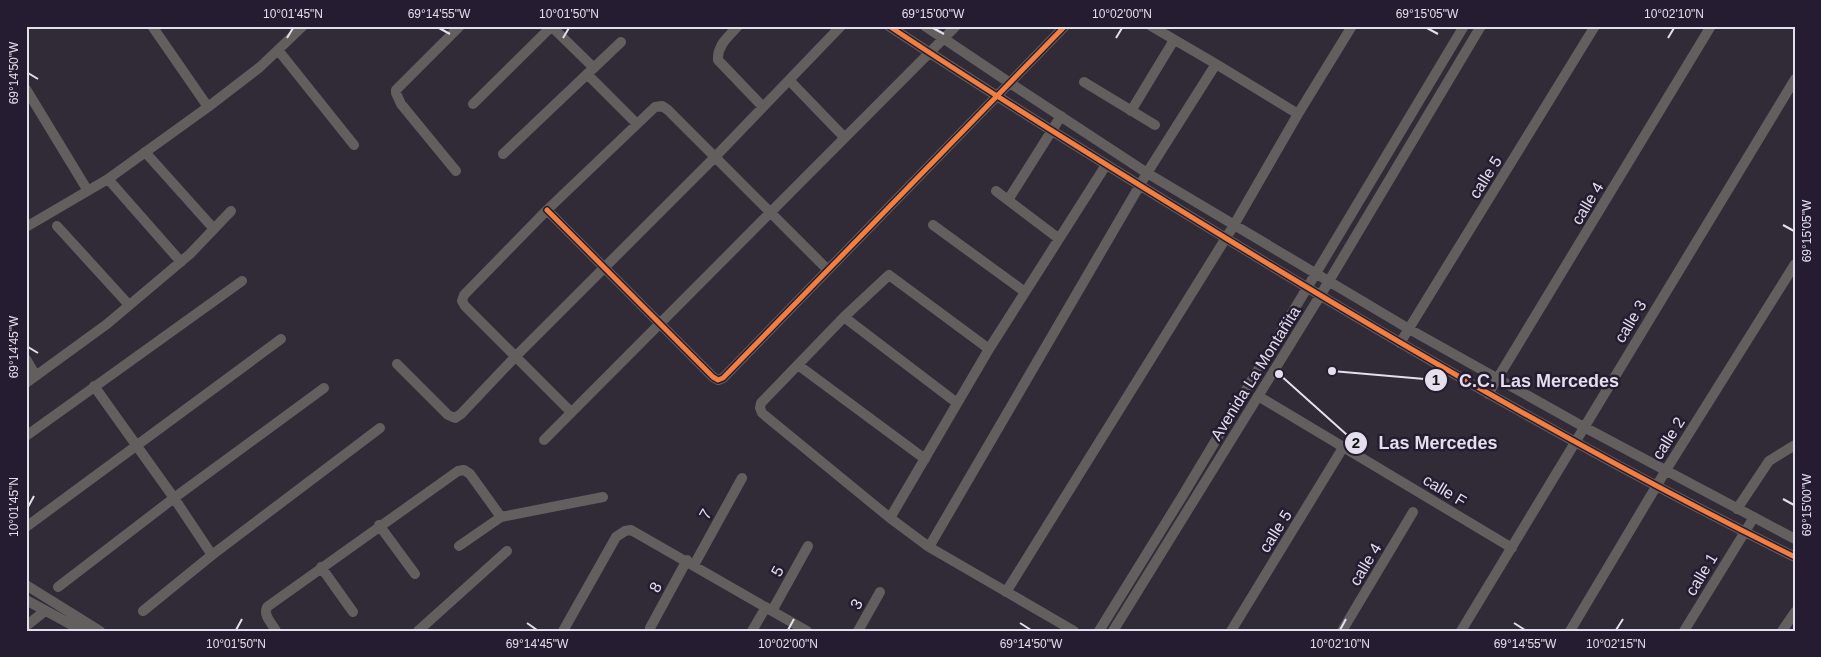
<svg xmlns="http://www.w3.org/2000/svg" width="1821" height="657" font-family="Helvetica,sans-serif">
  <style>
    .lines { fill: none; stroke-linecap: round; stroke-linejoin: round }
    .minor { stroke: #635f5f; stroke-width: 10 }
    .cycleway-casing { stroke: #251c31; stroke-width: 8 }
    .cycleway { stroke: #f27e40; stroke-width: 5 }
    .ticks { fill: none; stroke: #e4dfed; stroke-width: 2 }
    .labels { text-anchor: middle; stroke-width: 5; stroke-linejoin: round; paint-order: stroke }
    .street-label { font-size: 16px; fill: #e4dfed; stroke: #251c31 }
    .leader { fill: none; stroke: #e4dfed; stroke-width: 2 }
    .callout-dot { fill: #e4dfed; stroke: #251c31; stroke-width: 2 }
    .mark-label { font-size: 15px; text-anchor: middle; font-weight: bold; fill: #111 }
    .callout-label { font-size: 18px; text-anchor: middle; font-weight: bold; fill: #e4dfed; stroke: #251c31; stroke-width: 5; stroke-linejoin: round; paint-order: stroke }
    .neatline { fill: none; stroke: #e4dfed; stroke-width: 2 }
    .ticks-label { font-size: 12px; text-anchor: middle; fill: #e4dfed }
  </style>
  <rect width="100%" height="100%" fill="#302b36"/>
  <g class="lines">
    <!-- minor -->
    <path class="minor" d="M 152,26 L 208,107
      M 551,26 L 594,68
      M 738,26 C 729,36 717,45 718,60 L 763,107
      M 889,26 C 999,99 1111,168 1224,237 C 1410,351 1599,460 1795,557
      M 925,26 L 1010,83 L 1147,173 L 1409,329 L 1584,427 L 1795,539
      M 1151,26 L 1216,64 L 1298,114
      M 278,50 L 354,145
      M 587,74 L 637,124
      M 789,80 L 844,137
      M 1084,82 L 1155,125
      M 26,89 L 88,191
      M 473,104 L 552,26
      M 1131,111 L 1174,40
      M 145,152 L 214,229
      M 503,154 L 621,42
      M 456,171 L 401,104 L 396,93 L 396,90 L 460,26
      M 108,179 L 181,262
      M 996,191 L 1058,238
      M 1008,200 L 1061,116
      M 547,210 L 713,377 L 718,380 L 723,378 L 1065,26
      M 933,225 L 1025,292
      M 57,226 L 129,305
      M 26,227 L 108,179 L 208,107 L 260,67 L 303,26
      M 844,317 L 957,403
      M 1400,343 L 1595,26
      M 989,349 L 889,275 L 844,317 L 761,403 L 760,408 L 762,413 L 890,518 L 929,547 L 1074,631
      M 26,359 L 36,376
      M 397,364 L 448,415 L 455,418 L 461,414 L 516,356 L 715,157 L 841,26
      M 798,365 L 925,459
      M 26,383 L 107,324 L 190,254 L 231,211
      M 94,386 L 174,498 L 212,555
      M 1488,394 L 1711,26
      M 1258,396 L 1512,548
      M 571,412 L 465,306 L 462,301 L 464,295 L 547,210 L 655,107 L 662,106 L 668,110 L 828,270
      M 26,436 L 242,281
      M 544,440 L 956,26
      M 1737,509 L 1769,461 L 1795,445
      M 501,517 L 603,497
      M 890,518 L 989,349 L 1106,165
      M 379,525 L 415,574
      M 26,527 L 281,339
      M 929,547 L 1147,173 L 1216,64
      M 694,565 L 742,478
      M 321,567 L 353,612
      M 26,585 L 100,631
      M 58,587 L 174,498 L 324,388
      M 1006,592 L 1234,225 L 1298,114 L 1352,26
      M 26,600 L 83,631
      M 143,611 L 212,555 L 380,428
      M 772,611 L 808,546
      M 26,626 L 45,611
      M 650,628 L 687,560
      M 276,631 C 272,623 263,616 267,607 L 458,471 L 464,470 L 470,474 L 501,517 L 459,546
      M 418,631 L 507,551
      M 563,631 L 616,537 L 625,531 L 631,530 L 807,631
      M 752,631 L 766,607
      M 858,631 L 880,592
      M 1099,631 L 1183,495 L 1464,26
      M 1113,631 L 1320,296 L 1481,26
      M 1231,631 L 1344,446
      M 1342,631 L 1413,512
      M 1461,631 L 1795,79
      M 1570,631 L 1666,470 L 1795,264
      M 1684,631 L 1754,517
      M 1782,631 L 1795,612"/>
    <!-- cycleway casing -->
    <g class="cycleway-casing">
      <path id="cycleway" d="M 889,26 C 999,99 1111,168 1224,237 C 1410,351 1599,460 1795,557
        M 547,210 L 713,377 L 718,380 L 723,378 L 1065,26"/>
    </g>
    <!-- cycleway -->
    <use href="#cycleway" class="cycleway"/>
  </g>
  <!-- ticks -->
  <path class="ticks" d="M 439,28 L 450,34M 933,28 L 944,34M 1427,28 L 1438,34M 287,38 L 293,28M 563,38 L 569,28M 1116,38 L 1122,28M 1668,38 L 1674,28M 28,73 L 38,79M 1783,225 L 1794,231M 28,347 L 38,353M 1783,499 L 1794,505M 28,507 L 34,496M 527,623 L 537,630M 1020,623 L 1031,630M 1514,623 L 1525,630M 236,630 L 242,619M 788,630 L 794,619M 1340,630 L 1346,619M 1616,630 L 1623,619"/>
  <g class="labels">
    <!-- street labels -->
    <g class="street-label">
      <text transform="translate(1485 177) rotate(-58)" y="6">calle 5</text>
      <text transform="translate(1587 203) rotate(-59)" y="6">calle 4</text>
      <text transform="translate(1630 321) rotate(-59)" y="6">calle 3</text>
      <text transform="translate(1255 373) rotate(-58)" y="6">Avenida La Montañita</text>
      <text transform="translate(1668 438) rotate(-58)" y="6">calle 2</text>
      <text transform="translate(1445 490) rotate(31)" y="6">calle F</text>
      <text transform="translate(705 514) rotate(-60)" y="6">7</text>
      <text transform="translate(1275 531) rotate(-58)" y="6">calle 5</text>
      <text transform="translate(1365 564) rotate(-59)" y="6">calle 4</text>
      <text transform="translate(777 571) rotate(-61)" y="6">5</text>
      <text transform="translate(1701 574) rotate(-59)" y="6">calle 1</text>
      <text transform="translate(655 587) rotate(-62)" y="6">8</text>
      <text transform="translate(856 604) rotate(-60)" y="6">3</text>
    </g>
  </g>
  <!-- callouts -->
  <path class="leader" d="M1332 371L1436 380M1279 374L1356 443"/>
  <g class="callout-dot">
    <circle cx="1332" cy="371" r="5"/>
    <circle cx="1279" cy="374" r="5"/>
    <circle cx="1436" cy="380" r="12"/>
    <circle cx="1356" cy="443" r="12"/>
  </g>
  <g class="mark-label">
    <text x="1436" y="385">1</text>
    <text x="1356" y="448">2</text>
  </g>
  <g class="callout-label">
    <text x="1539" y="387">C.C. Las Mercedes</text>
    <text x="1438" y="449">Las Mercedes</text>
  </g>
  <!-- border -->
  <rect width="1821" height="657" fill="none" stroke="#251c31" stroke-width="55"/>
  <rect x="28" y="28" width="1766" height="602" class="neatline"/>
  <g class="ticks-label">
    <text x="293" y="18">10°01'45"N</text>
    <text x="439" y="18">69°14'55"W</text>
    <text x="569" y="18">10°01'50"N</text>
    <text x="933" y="18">69°15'00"W</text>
    <text x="1122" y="18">10°02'00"N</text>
    <text x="1427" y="18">69°15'05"W</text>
    <text x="1674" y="18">10°02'10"N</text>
    <text transform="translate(14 73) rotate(-90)" y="4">69°14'50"W</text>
    <text transform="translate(1807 231) rotate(-90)" y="4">69°15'05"W</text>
    <text transform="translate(14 347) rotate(-90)" y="4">69°14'45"W</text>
    <text transform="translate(1807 505) rotate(-90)" y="4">69°15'00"W</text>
    <text transform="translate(14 507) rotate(-90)" y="4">10°01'45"N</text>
    <text x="236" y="648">10°01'50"N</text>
    <text x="537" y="648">69°14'45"W</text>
    <text x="788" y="648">10°02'00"N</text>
    <text x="1031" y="648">69°14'50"W</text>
    <text x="1340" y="648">10°02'10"N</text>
    <text x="1525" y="648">69°14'55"W</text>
    <text x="1616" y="648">10°02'15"N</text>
  </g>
</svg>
